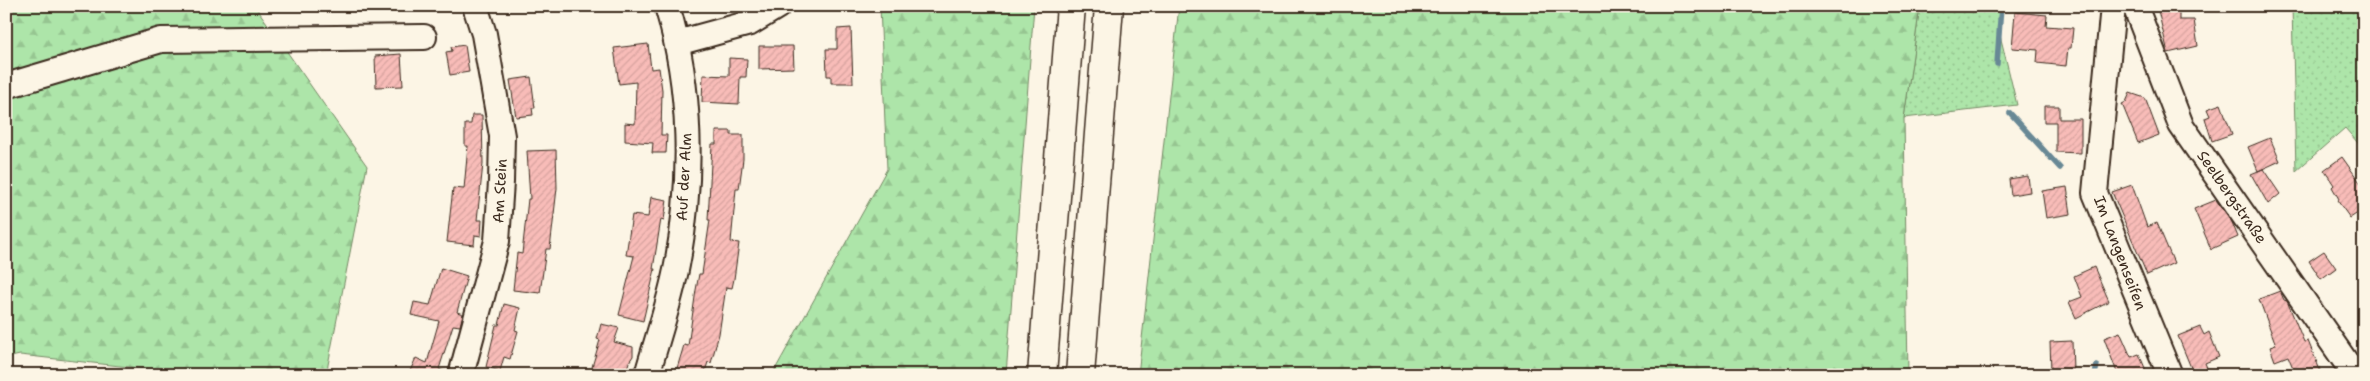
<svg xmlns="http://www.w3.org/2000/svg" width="2370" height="381" font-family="'Shantell Sans',sans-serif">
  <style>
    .grass { fill: url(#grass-dots); stroke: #748864 }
    .forest { fill: url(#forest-firs); stroke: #748864 }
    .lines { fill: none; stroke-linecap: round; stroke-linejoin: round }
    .stream { stroke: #678895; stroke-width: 5.5 }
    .building { fill: url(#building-hatch); stroke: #3b2a1e }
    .minor-casing { stroke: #3b2a1e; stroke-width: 28 }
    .highway-casing { stroke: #3b2a1e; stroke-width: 31 }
    .minor { stroke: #fcf5e5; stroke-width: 24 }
    .highway { stroke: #fcf5e5; stroke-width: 28 }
    .labels { text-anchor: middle; stroke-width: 5; stroke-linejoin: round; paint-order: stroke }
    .street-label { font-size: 15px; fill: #3b2a1e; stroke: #fcf5e5 }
  </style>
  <defs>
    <pattern id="grass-dots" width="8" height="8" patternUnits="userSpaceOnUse" patternTransform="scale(1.25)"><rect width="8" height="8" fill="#ade5a9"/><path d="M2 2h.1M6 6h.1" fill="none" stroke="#96c591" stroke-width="1.8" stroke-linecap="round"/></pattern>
    <pattern id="forest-firs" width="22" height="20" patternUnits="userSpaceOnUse" patternTransform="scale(1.25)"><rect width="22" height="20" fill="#ade5a9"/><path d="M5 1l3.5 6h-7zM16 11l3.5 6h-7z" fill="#96c591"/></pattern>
    <pattern id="building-hatch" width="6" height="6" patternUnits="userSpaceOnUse" patternTransform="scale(1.25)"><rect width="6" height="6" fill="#f8bcb8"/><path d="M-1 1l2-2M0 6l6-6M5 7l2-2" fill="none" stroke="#d6a29e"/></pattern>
  </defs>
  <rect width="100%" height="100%" fill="#fcf5e5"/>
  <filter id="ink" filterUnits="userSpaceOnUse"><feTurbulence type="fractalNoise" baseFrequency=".02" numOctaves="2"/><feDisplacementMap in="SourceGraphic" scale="10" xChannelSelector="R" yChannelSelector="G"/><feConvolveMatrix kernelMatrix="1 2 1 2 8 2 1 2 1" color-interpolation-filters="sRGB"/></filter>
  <g filter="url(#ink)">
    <!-- grass -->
    <path class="grass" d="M 1920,6 L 2002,6 L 2000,35 L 2017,105 L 1904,118 Z
      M 2292,6 L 2364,6 L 2364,150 L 2345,128 L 2296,171 Z"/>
    <!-- forest -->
    <path class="forest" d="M 6,6 L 255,6 L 367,166 L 326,375 L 202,375 L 20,355 L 6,358 Z
      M 880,6 L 1034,6 L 1006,375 L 772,375 L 887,169 Z
      M 1179,6 L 1920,6 L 1904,118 L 1908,375 L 1138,375 Z"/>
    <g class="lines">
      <!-- stream -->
      <path class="stream" d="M 1997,64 L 2001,6
        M 2010,113 L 2060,168
        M 2095,375 L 2097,365"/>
    </g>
    <!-- building -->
    <path class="building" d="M 2157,6 L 2179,6 L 2179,20 L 2194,20 L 2198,46 L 2168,53 Z
      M 2015,12 L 2047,15 L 2046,26 L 2073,28 L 2071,48 L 2068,48 L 2066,66 L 2037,63 L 2038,50 L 2012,48 Z
      M 851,28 L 853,83 L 831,83 L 831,76 L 827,76 L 826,49 L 837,49 L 837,29 Z
      M 648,44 L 651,69 L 659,68 L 662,90 L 661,135 L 667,135 L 666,153 L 652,153 L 653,143 L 625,141 L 625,123 L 635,124 L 636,82 L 619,84 L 614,48 Z
      M 465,45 L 469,72 L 450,75 L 446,52 L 452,51 L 451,47 Z
      M 759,46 L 793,46 L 794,68 L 759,69 Z
      M 401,54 L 403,86 L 376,87 L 375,56 Z
      M 729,58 L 747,59 L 746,77 L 740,77 L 739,104 L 702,102 L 703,75 L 729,76 Z
      M 531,77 L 535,108 L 532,108 L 533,115 L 516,117 L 510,80 Z
      M 2130,93 L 2145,98 L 2159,135 L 2138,143 L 2122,104 L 2126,102 Z
      M 2221,104 L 2232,134 L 2212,141 L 2205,118 L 2210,116 L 2207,109 Z
      M 2044,106 L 2059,106 L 2059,119 L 2081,119 L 2081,153 L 2056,152 L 2056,122 L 2044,122 Z
      M 472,115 L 482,115 L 483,164 L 477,220 L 482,220 L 481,236 L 475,235 L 474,245 L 447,242 L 453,188 L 464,189 L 468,146 L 465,146 L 465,124 L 471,124 Z
      M 716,131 L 731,131 L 731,135 L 743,135 L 743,159 L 739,189 L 736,189 L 731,242 L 739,243 L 734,279 L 732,288 L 726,287 L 719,334 L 711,363 L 708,362 L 704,375 L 675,375 L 684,345 L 688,346 L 696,290 L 699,274 L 702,274 L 710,220 L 708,220 L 712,144 L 716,144 Z
      M 2270,138 L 2280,161 L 2258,171 L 2248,147 Z
      M 556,150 L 557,188 L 550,249 L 546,249 L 540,293 L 513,290 L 517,253 L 522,254 L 528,199 L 530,199 L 527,151 Z
      M 2342,157 L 2364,188 L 2364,209 L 2350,218 L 2337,200 L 2339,199 L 2332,187 L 2334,185 L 2324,170 Z
      M 2263,169 L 2280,194 L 2268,204 L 2251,174 Z
      M 2028,176 L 2030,192 L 2011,195 L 2009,179 Z
      M 2132,185 L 2147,227 L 2157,223 L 2174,263 L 2147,275 L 2112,192 Z
      M 2067,187 L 2071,214 L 2046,218 L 2042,191 Z
      M 651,197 L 667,200 L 664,220 L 661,219 L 653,269 L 655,269 L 643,321 L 619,315 L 634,256 L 626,255 L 632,215 L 648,217 Z
      M 2216,200 L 2231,220 L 2238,237 L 2211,249 L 2194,209 Z
      M 2324,251 L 2336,268 L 2321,279 L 2309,261 Z
      M 2094,267 L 2109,301 L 2076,318 L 2069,302 L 2082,297 L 2074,276 Z
      M 441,268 L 467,276 L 457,312 L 463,314 L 460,326 L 453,325 L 439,369 L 448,373 L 448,375 L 408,375 L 416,358 L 427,363 L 439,321 L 411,315 L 414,302 L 430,305 Z
      M 2280,291 L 2284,300 L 2287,301 L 2304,342 L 2308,341 L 2322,375 L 2296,375 L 2288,356 L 2275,361 L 2270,347 L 2276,345 L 2259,299 Z
      M 504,304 L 520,308 L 515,330 L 518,331 L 510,359 L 504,357 L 500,371 L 486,367 L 496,325 L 499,325 Z
      M 601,324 L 619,328 L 614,342 L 633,347 L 633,356 L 629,362 L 625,375 L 605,375 L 606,371 L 592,367 L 600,340 L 597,339 Z
      M 2200,327 L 2204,335 L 2209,332 L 2219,357 L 2205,363 L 2210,375 L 2194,375 L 2178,336 Z
      M 2120,332 L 2131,357 L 2139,354 L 2148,375 L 2118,375 L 2104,338 Z
      M 2072,341 L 2073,370 L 2051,371 L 2050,342 Z"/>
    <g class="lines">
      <!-- minor casing -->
      <g class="minor-casing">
        <path id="minor" d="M 2113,6 L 2095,193 L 2170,375
          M 2135,6 L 2181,125 L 2355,375
          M 677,43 L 750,23 L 778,6
          M 6,86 L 161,40 L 424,37
          M 461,375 L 497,241 L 501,182 L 502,136 L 484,34 L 475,6
          M 647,375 C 657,339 670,302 677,265 C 693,180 692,89 667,6"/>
      </g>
      <!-- highway casing -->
      <g class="highway-casing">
        <path id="highway" d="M 1042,375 L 1071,6
          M 1080,375 L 1109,6"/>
      </g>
      <!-- minor -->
      <use href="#minor" class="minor"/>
      <!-- highway -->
      <use href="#highway" class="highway"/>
    </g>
  </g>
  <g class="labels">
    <!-- street labels -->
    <g class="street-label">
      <text transform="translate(684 177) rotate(-87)" y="5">Auf der Alm</text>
      <text transform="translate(500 191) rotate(-87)" y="5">Am Stein</text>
      <text transform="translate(2232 197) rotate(55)" y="5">Seelbergstraße</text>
      <text transform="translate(2120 253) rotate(69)" y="5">Im Langenseifen</text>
    </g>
  </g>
  <!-- margin -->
  <rect width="2370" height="381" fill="none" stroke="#fcf5e5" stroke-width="25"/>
  <rect x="12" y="12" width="2345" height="356" fill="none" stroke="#3b2a1e" stroke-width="2" filter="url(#ink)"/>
</svg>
